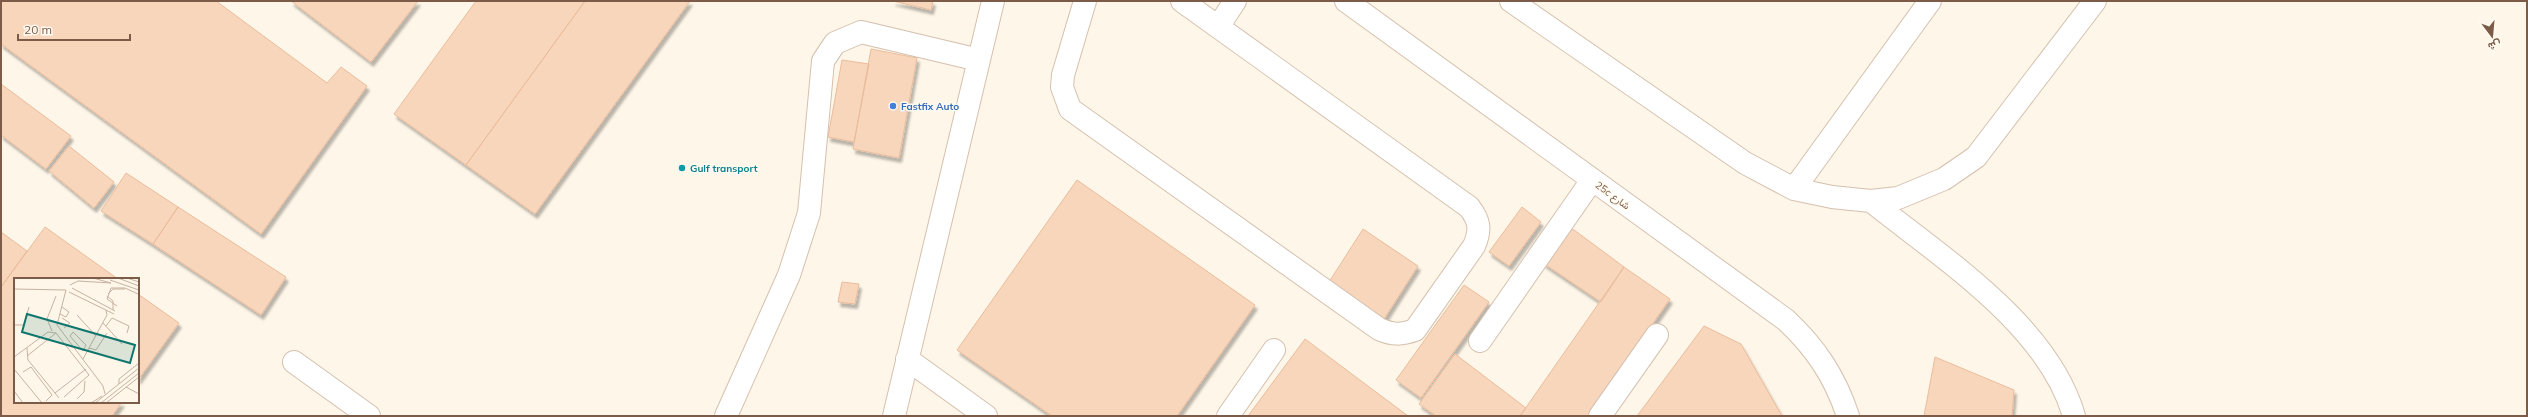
<svg xmlns="http://www.w3.org/2000/svg" width="2528" height="417" font-family="Mulish,Vazirmatn,sans-serif">
  <style>
    .building { fill: #f7d6bc; stroke: #ebbc9b; filter: url(#shadow) }
    .lines { fill: none; stroke-linecap: round; stroke-linejoin: round }
    .minor-casing { stroke: #d5c0ae; stroke-width: 24 }
    .minor { stroke: #fff; stroke-width: 22 }
    .shop-dot { fill: #3f7fe0; stroke: #fffaf0; stroke-width: 1.5 }
    .culture-dot { fill: #0f9aa8; stroke: #fffaf0; stroke-width: 1.5 }
    .labels { text-anchor: middle; stroke-width: 3; stroke-linejoin: round; paint-order: stroke }
    .shop-label { font-size: 10px; font-weight: bold; fill: #366cbe; stroke: #fffaf0; text-anchor: start }
    .culture-label { font-size: 10px; font-weight: bold; fill: #0d838f; stroke: #fffaf0; text-anchor: start }
    .street-label { font-size: 10px; fill: #7c5c48; stroke: #fffaf0 }
    .inset-road { fill: none; stroke: #c6b3a3; stroke-width: 1 }
    .view { fill: #0f766e; fill-opacity: 0.15; stroke: #0f766e; stroke-width: 2 }
    .inset-edge { fill: none; stroke: #7c5c48; stroke-width: 2 }
  </style>
  <defs>
    <filter id="shadow"><feDropShadow dx="2.5" dy="4.5" stdDeviation="1" flood-color="#0004"/></filter>
  </defs>
  <rect width="100%" height="100%" fill="#fef6e8"/>
  <!-- building -->
  <path class="building" d="M 1,1 L 216,1 L 327,83 L 341,67 L 367,86 L 261,234 L 1,44 Z
    M 291,1 L 418,1 L 371,62 Z
    M 476,1 L 585,1 L 466,165 L 394,114 Z
    M 585,1 L 690,1 L 535,214 L 466,165 Z
    M 893,1 L 933,1 L 931,10 Z
    M 871,49 L 917,58 L 899,158 L 853,149 Z
    M 842,60 L 869,64 L 854,142 L 828,137 Z
    M 1,84 L 71,136 L 46,169 L 1,135 Z
    M 69,146 L 114,182 L 94,208 L 49,171 Z
    M 126,173 L 178,207 L 153,244 L 101,211 Z
    M 1077,180 L 1255,305 L 1177,416 L 1052,416 L 957,350 Z
    M 178,207 L 286,277 L 261,315 L 153,244 Z
    M 1522,207 L 1541,222 L 1509,266 L 1489,252 Z
    M 45,227 L 118,279 L 15,279 L 15,402 L 122,402 L 112,416 L 1,416 L 1,287 Z
    M 1570,227 L 1624,267 L 1601,302 L 1543,263 Z
    M 1363,229 L 1418,266 L 1384,319 L 1329,282 Z
    M 1,232 L 27,251 L 1,287 Z
    M 1624,267 L 1670,299 L 1588,416 L 1520,416 Z
    M 842,282 L 859,284 L 855,304 L 838,302 Z
    M 1464,285 L 1489,302 L 1421,398 L 1396,380 Z
    M 138,294 L 179,323 L 138,380 Z
    M 1704,326 L 1741,344 L 1782,416 L 1637,416 Z
    M 1305,339 L 1408,416 L 1248,416 Z
    M 1455,354 L 1526,408 L 1520,416 L 1436,416 L 1419,404 Z
    M 1935,357 L 2014,390 L 2012,416 L 1924,416 Z"/>
  <g class="lines">
    <!-- minor casing -->
    <g class="minor-casing">
      <path id="minor" d="M 1085,1 L 1063,75 L 1062,87 L 1070,109 L 1379,329 C 1392,335 1401,335 1415,330 L 1474,246 C 1481,230 1480,221 1469,207 L 1182,1
        M 1346,1 L 1786,320 C 1816,348 1835,377 1848,416
        M 1511,1 L 1745,163 L 1794,189 L 1832,197 L 1871,201 L 1898,198 L 1944,179 L 1976,157 L 2095,1
        M 1218,27 L 1235,1
        M 1794,189 L 1930,1
        M 1871,201 C 1942,258 2048,325 2074,416
        M 1480,341 L 1592,180
        M 907,359 L 986,416
        M 294,362 L 369,416
        M 726,416 L 789,275 L 809,213 L 823,61 L 835,43 L 861,32 L 979,60
        M 894,416 L 993,1
        M 1228,416 L 1274,350
        M 1600,416 L 1657,335"/>
    </g>
    <!-- minor -->
    <use href="#minor" class="minor"/>
  </g>
  <!-- markers -->
  <circle class="shop-dot" cx="893" cy="106" r="4"/>
  <circle class="culture-dot" cx="682" cy="168" r="4"/>
  <g class="labels">
    <!-- shop labels -->
    <g class="shop-label">
      <text x="901" y="110">Fastfix Auto</text>
    </g>
    <!-- culture labels -->
    <g class="culture-label">
      <text x="690" y="172">Gulf transport</text>
    </g>
    <!-- street labels -->
    <g class="street-label">
      <text transform="translate(1613 195) rotate(36)" y="4">25c شارع</text>
    </g>
  </g>
  <!-- overview -->
  <g transform="translate(14 278)">
    <rect width="125" height="125" fill="#fef6e8"/>
    <path class="inset-road" d="M 104,0 L 125,8M 113,0 L 125,4M 96,2 L 125,12M 56,7 L 64,3 L 97,5 L 79,0M 58,10 L 101,33M 0,11 L 52,12M 52,12 L 43,47 L 89,108 L 91,116M 55,14 L 100,36M 94,16 L 99,11 L 111,11M 93,18 L 99,23 L 99,32M 103,28 L 93,21 L 97,10 L 111,10 L 124,16M 46,36 L 52,39 L 55,34 L 48,29M 63,37 L 82,58M 48,40 L 56,45 L 50,50M 89,45 L 108,66M 0,47 L 10,47 L 15,29M 92,48 L 98,40 L 115,48 L 113,55M 38,53 L 33,41 L 42,18M 59,54 L 72,67 L 69,73 L 56,58 ZM 13,70 L 14,82 L 45,120M 75,70 L 82,72 L 93,55M 13,78 L 42,55M 0,79 L 34,54 L 42,55 L 75,97 L 50,119M 69,81 L 93,37 L 92,32M 0,91 L 28,125M 9,94 L 17,89 L 38,117 L 32,123M 105,106 L 105,101 L 125,85M 112,109 L 125,116M 0,113 L 9,125M 41,115 L 72,91M 63,121 L 70,114 L 71,103M 77,125 L 88,118M 81,125 L 125,90M 87,125 L 125,95M 92,125 L 125,99"/>
    <path class="view" d="M 13,36 L 121,67 L 116,85 L 8,54 Z"/>
    <rect width="125" height="125" class="inset-edge"/>
  </g>
  <!-- border -->
  <rect width="2528" height="417" fill="none" stroke="#7c5c48" stroke-width="4"/>
  <!-- north arrow -->
  <g transform="translate(2492 36) rotate(164)" stroke="#fffaf0" stroke-width="3" paint-order="stroke">
  <path d="M0-3L7 15L0 10L-7 15Z" fill="#7c5c48"/>
  <text y="-6" font-size="11" font-weight="bold" text-anchor="middle" fill="#7c5c48">ش</text>
  </g>
  <!-- scale -->
  <path d="M18 34v6h112v-6" fill="none" stroke="#7c5c48" stroke-width="2"/>
  <text x="24" y="34" font-size="12" fill="#7c5c48" stroke="#fffaf0" stroke-width="3" paint-order="stroke">20 m</text>
</svg>
